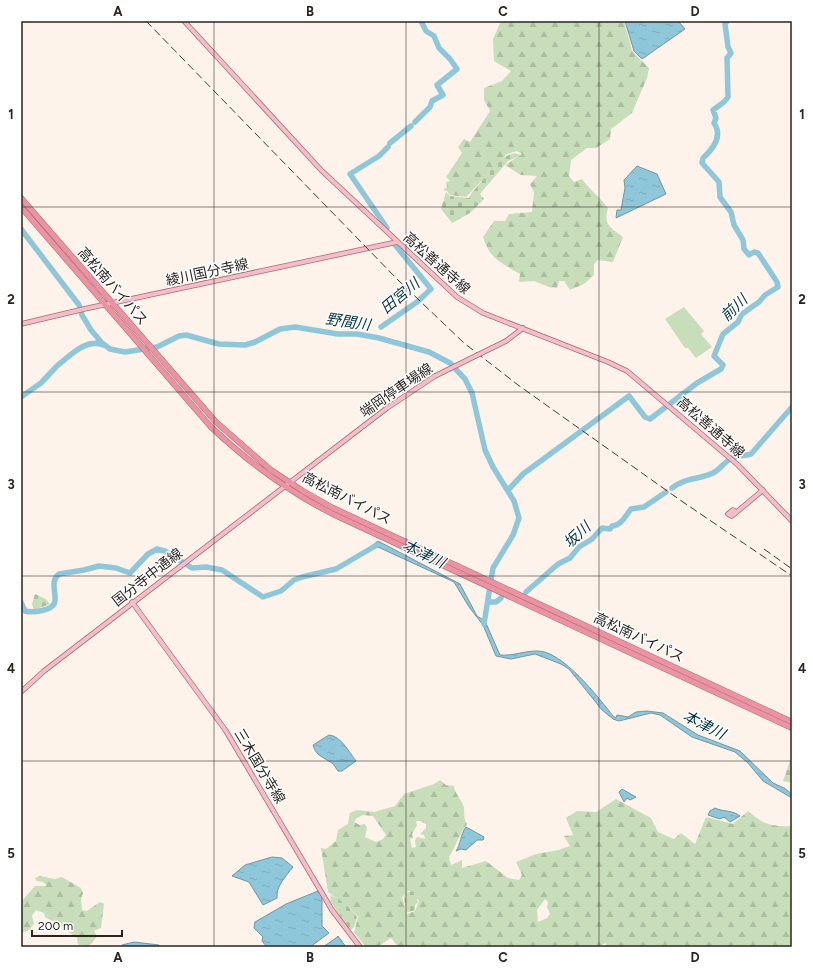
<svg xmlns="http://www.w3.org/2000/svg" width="813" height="968" font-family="Figtree,'Noto Sans JP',sans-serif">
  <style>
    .forest { fill: url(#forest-firs); fill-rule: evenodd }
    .cemetery { fill: url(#cemetery-stones) }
    .pitch { fill: #c8ddba }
    .water { fill: url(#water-ripples); stroke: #7196a2 }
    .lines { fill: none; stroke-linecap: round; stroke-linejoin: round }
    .river { stroke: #8fc7da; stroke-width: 5.5 }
    .major-casing { stroke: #a76c76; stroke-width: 5.5 }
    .highway-casing { stroke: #a76c76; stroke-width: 6 }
    .major { stroke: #f3bec8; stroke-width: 4 }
    .highway { stroke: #eb92a3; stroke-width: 5 }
    .rail { stroke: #423d38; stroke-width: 1; stroke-dasharray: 8 4; stroke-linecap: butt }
    .major-bridge-casing { stroke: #a76c76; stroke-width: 5.5; stroke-linecap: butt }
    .major-bridge { stroke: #f3bec8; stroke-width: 4 }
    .grid { fill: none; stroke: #2a2521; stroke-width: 1; stroke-opacity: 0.55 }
    .labels { text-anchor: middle; stroke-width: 3; stroke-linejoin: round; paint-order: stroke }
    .street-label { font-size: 14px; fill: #2a2521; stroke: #fff }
    .water-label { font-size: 15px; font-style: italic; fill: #003542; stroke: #fff }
    .neatline { fill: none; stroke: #2a2521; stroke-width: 1.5 }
    .grid-label { font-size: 13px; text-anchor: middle; font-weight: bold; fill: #2a2521 }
  </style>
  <defs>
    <pattern id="forest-firs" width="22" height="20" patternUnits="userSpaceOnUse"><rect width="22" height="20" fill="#c8ddba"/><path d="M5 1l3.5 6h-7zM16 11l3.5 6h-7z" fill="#acbea0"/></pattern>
    <pattern id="cemetery-stones" width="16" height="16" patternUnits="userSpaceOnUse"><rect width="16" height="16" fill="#c8ddba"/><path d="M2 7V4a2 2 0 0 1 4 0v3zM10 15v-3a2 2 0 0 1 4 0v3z" fill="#acbea0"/></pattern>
    <pattern id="water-ripples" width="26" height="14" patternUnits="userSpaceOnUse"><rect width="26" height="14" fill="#8fc7da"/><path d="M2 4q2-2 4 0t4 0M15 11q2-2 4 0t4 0" fill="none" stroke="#7cabbb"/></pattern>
  </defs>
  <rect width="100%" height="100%" fill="#fef3ea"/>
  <!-- forest -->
  <path class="forest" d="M 501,21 L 624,21 L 632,51 L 649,68 L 647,78 L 632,113 L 611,129 L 610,139 L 596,148 L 587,148 L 571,160 L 569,176 L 574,182 L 582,179 C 589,189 600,197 608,208 C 603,225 610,227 623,237 L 613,262 L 598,260 L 594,264 L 594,275 L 584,284 L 570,290 L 564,281 L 559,281 L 557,288 L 549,287 L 534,281 L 519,282 L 520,274 C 501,263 490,259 483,237 L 494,221 L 505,221 L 509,214 L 532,212 L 534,193 L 530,184 L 537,176 L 521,175 L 505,165 L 522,154 L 517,151 L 507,154 L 466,197 L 450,195 L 447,191 L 443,190 L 447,187 L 446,182 L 450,181 L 446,177 L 462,153 L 458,147 L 464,139 L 470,142 L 490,111 L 484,100 L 484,88 L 502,81 L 511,71 L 494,61 L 493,39 Z
    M 440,780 L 446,785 L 454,786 C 454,792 461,799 463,805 C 466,812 462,816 467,824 C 459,835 456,846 449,857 L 451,865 L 462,860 L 462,868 L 486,861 L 508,878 L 519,880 L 522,875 L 516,862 L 536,854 L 558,850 L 570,846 L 564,836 L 573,835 L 566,818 L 577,811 L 596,812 L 616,799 L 651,818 L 658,832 L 674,839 L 681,833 L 695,844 L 706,817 L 733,824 L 748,811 C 763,824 771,827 792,826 L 792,947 L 606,947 L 606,943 L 597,947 L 398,947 L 391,938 L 377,947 L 366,947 L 354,932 L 358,917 L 350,908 L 328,892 L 321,848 L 326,849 L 336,841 L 338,830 L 348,824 L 350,813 L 357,810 L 374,812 L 395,806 L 404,794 L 434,784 ZM 363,815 L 373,816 L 386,835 L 383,839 L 376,842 L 365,837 L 367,828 L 365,824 L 360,825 L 354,822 L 357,818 ZM 416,821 L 420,821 L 426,824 L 426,828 L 420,834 L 424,835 L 425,839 L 417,837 L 415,841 L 416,847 L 412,848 L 410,839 L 413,838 L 412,834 L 417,825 ZM 408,891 L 413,891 L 419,901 L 415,911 L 407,914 L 402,897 ZM 545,899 L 548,902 L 547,907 L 550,914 L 547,918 L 538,922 L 537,910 Z
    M 40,876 L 55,879 L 62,877 L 81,888 L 83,893 L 81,899 L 82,910 L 87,911 L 100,902 L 104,904 L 101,928 L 94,931 L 97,936 C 91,945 87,950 78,944 L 77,938 L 56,923 L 45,917 L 44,913 L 36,910 L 32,916 L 34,924 L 28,931 L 21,933 L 21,902 L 35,886 L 47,886 L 43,882 L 36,881 L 35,878 Z"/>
  <!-- cemetery -->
  <path class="cemetery" d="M 515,153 L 521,155 L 508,161 L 480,194 L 484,199 L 470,213 L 452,223 L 441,209 L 446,192 L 450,196 L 469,198 L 472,192 C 486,179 496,157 515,153 Z
    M 35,594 L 46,599 L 50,604 L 34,610 L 32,604 Z
    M 792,759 L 792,783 L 783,781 L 790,761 Z
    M 412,891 L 416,893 L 418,902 L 415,905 L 415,910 L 406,913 L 404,897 L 405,893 Z
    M 330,895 C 341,899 350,907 357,917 L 354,927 L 350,931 L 331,902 Z"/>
  <!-- pitch -->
  <path class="pitch" d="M 684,307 L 704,331 L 701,334 L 712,347 L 696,358 L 688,348 L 685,348 L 665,319 Z"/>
  <!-- water -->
  <path class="water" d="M 625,21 L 678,21 L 685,29 L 642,59 L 634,51 Z
    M 637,166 L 657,174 L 666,194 L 616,218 L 617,210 L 621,210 L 625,188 L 624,180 Z
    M 378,541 L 460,584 L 477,616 L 485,621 L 500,655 C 513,656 524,651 537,651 C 562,650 599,698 613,716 L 616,718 L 617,715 L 628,717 L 636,712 L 647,711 L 663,713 L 698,735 L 740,751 L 773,783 L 784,788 L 792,794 L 792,798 L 763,781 L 748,763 L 735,752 L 692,737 L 660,715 L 651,713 L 619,721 L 613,719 L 602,710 L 569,669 L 561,664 L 535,654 L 511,659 L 496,656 L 483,625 L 469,607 L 454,582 L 378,547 L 371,550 L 369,548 Z
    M 329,735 C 341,736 349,752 356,761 L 342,771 L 338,771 C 336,768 334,765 332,763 C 323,757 316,756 313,745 Z
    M 622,789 L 636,797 L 630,800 L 627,798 L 624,802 L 619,792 Z
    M 715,808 C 723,812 733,810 740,816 L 730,822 L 724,817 L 720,819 L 708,815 L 710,811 Z
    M 466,827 L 484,837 L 483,840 L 477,840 L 466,850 L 461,849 L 456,851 C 461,844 460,835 466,827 Z
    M 272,857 L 282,858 L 293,867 C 286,876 276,886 277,898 L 263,905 L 249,882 L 232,876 L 245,865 Z
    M 318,891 L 322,897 L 322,926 L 329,933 L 310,947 L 267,947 L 262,941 L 263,937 L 254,928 L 255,922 L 286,904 Z
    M 338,936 L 346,947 L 323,947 L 336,938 Z
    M 134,942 L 159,945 L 159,947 L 123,947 L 122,945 Z"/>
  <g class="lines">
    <!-- river -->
    <path class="river" d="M 415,122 L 430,107 L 432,101 L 443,95 L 437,85 L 457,69 L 450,59 L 439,48 L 434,36 L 426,31 L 421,21
      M 390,143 L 411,126
      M 387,228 L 350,174 L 379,156 L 388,147
      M 21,229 L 79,305 L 82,315 L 91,330 L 102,343 L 110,349 L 125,352 L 157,347 L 179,336 L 186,335 L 219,344 L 245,345 L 255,342 L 280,329 L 295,327 L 338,334 L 357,334 L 379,338 L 429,352 L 450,363 L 465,379 L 472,393 L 485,450 L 493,467 L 514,501 L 519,518 L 513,535 L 493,568 L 484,624
      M 381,327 L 417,302 L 431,289 L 396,246
      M 58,365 C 71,355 86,338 103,345
      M 21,397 L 41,383 L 56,367
      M 672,488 C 686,477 698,480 713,473 C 719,470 724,463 730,459 C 736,455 744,456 751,454 L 792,407
      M 508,490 L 523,474 L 629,396 L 645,417 L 650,419 L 697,383 L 721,369 L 723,365 L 714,356 L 723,334 L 738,322 L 742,314 L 759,302 L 765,295 L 778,287 L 777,282 L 758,253 L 754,252 L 749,255 L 744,249 L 743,240 L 734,225 L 731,212 L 720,197 L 719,182 L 702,163 L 703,158 C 713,149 723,136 714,123 L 716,118 L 713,110 L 724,102 L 728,97 L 727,58 L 731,53 L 728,47 L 725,24 L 727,21
      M 526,592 L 558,564 L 570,558 L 579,547 L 592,539 L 602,528 L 610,529 L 612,526 C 621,526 626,515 631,509 L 644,507 L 666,492
      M 21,602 L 25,611 C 32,613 54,611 55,601 C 56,591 50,581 59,574 L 84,570 L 99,566 L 116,568 L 130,573 L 148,554 L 157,549 L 165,551 L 192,568 L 206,567 L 222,570 L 263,597 L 281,591 L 294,580 L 302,577 L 336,569 L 375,546
      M 489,602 L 496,602 L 501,598"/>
    <!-- major casing -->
    <g class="major-casing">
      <path id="major" d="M 184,21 L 322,171 L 457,297 L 483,313 L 608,362 L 627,371 L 738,465 L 792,521
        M 21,324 L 84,309 L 397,242
        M 506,341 L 523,328
        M 736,512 L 733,510 L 728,514 L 732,516 L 763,490
        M 132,602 L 226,731 L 332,910 L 360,947
        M 21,692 L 44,671 L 387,408 L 435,376"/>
    </g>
    <!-- highway casing -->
    <g class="highway-casing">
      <path id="highway" d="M 21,198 L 216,422 L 271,470 L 303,491 L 333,508 L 792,722
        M 21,207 L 211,427 C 249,463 290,493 337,516 L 792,728"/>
    </g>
    <!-- major -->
    <use href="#major" class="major"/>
    <!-- highway -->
    <use href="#highway" class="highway"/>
    <!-- rail -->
    <path class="rail" d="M 146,21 L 398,280 L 464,343 L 518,385 L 680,500 L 792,576
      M 764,549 L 792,569"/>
    <!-- major-bridge casing -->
    <g class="major-bridge-casing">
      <path id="major-bridge" d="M 435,376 L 506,341"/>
    </g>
    <!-- major-bridge -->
    <use href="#major-bridge" class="major-bridge"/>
  </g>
  <!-- grid -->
  <path class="grid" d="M 214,21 L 214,947M 406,21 L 406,947M 599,21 L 599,947M 21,207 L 792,207M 21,392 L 792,392M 21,576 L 792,576M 21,761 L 792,761"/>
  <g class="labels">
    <!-- street labels -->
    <g class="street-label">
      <text transform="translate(437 263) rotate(42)" y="5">高松善通寺線</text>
      <text transform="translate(207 272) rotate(-12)" y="5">綾川国分寺線</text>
      <text transform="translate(113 286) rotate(49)" y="5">高松南バイパス</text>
      <text transform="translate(396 390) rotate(-34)" y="5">端岡停車場線</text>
      <text transform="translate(711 427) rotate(41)" y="5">高松善通寺線</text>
      <text transform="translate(347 498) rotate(27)" y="5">高松南バイパス</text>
      <text transform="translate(147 577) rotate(-38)" y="5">国分寺中通線</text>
      <text transform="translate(639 637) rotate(25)" y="5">高松南バイパス</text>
      <text transform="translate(260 766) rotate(59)" y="5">三木国分寺線</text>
    </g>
    <!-- water labels -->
    <g class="water-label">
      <text transform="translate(400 296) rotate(-40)" y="5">田宮川</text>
      <text transform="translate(734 308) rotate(-44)" y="5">前川</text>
      <text transform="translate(348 322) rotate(8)" y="5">野間川</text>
      <text transform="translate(577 535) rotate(-43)" y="5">坂川</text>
      <text transform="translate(424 554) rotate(26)" y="5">本津川</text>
      <text transform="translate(704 725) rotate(27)" y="5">本津川</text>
    </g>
  </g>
  <!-- border -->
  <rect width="813" height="968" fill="none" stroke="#ffffff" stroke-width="44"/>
  <!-- scale -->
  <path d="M32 930v6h90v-6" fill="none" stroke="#2a2521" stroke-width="2"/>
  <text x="38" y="930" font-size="12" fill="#2a2521" stroke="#ffffff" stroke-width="3" paint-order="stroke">200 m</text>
  <rect x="22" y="22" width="769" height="924" class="neatline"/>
  <g class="grid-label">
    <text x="118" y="16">A</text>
    <text x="310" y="16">B</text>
    <text x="503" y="16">C</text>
    <text x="695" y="16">D</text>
    <text x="11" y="119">1</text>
    <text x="802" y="119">1</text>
    <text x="11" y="304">2</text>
    <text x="802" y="304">2</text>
    <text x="11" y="489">3</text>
    <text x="802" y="489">3</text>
    <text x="11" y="673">4</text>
    <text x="802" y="673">4</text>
    <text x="11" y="858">5</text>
    <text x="802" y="858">5</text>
    <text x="118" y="962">A</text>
    <text x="310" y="962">B</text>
    <text x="503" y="962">C</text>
    <text x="695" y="962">D</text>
  </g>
</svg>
